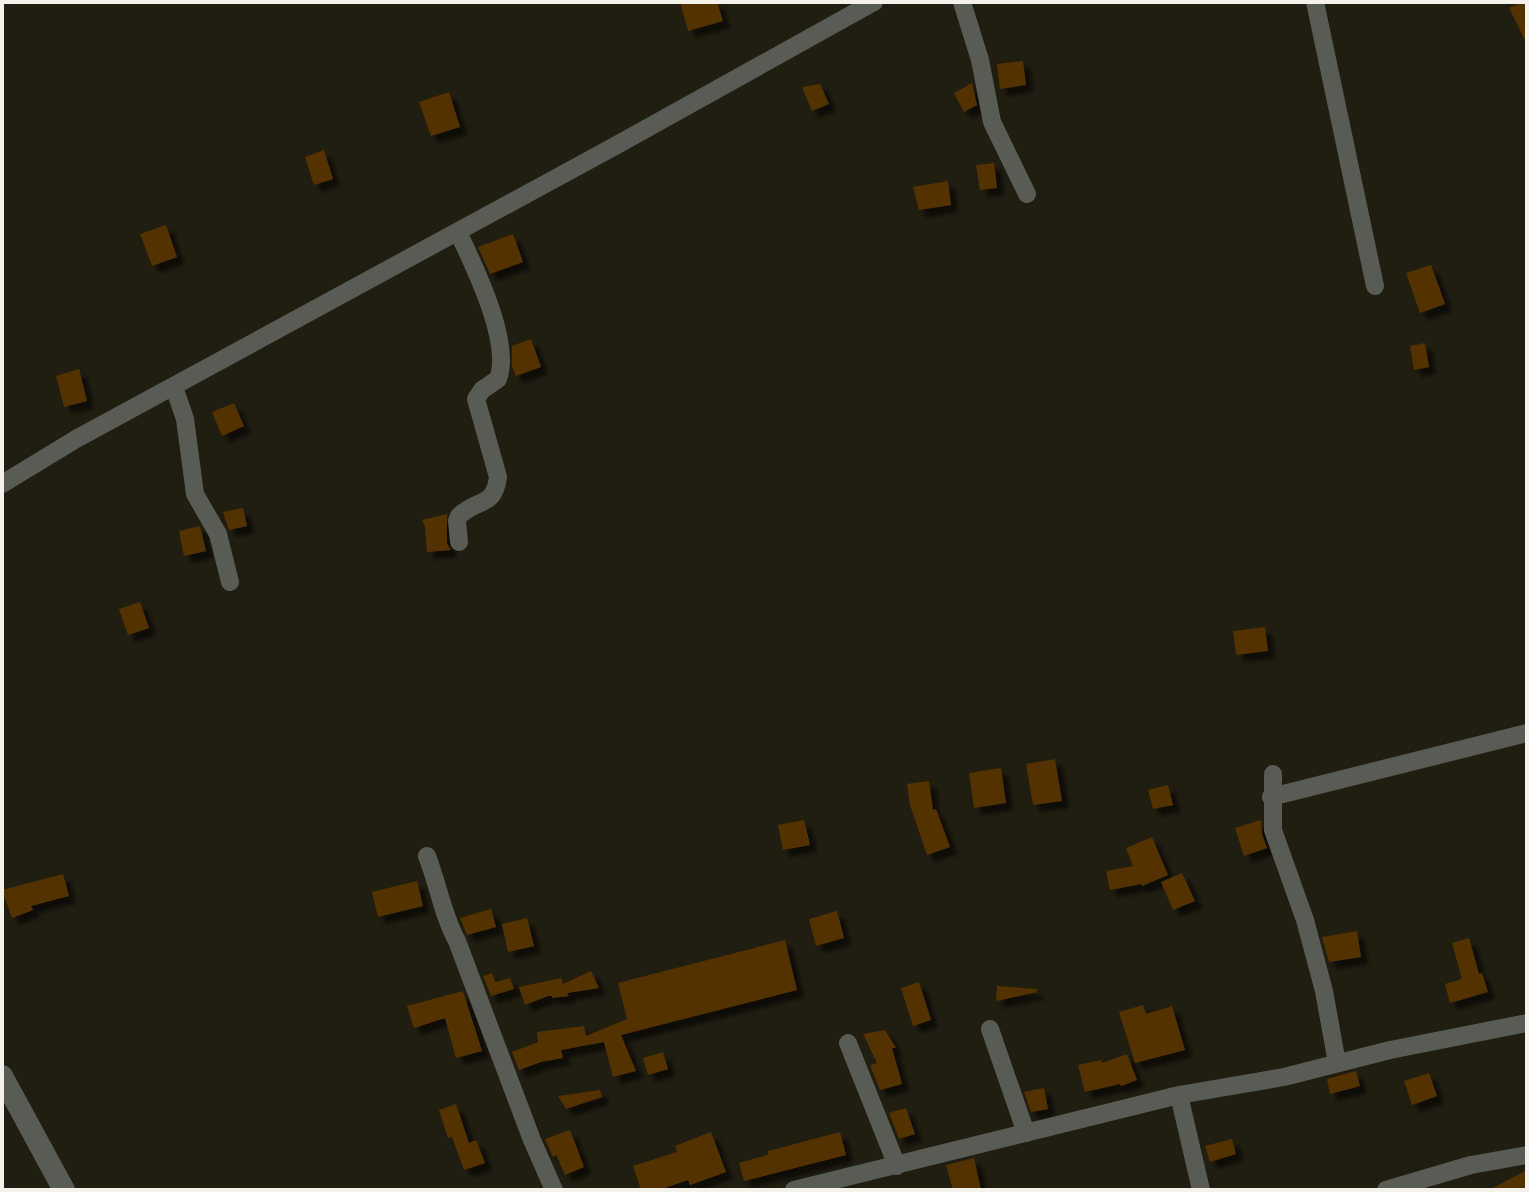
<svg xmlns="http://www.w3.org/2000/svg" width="1529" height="1192" font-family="Karla,sans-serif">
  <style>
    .building { fill: #533200; filter: url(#shadow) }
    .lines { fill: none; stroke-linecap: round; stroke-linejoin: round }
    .minor { stroke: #595b55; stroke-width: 18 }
    .tertiary { stroke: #595b55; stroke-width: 22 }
  </style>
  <defs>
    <filter id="shadow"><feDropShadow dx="7" dy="7" stdDeviation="2" flood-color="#0009"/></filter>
  </defs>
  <rect width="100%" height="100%" fill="#201d11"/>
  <!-- building -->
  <path class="building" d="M 680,2 L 717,2 L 723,21 L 688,31 Z
    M 1522,2 L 1527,2 L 1527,44 L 1509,8 Z
    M 1023,61 L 1026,85 L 1000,89 L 997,64 Z
    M 972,83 L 977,105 L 964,112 L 954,93 Z
    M 820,84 L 829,104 L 812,111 L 802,87 Z
    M 449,92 L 460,127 L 431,136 L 419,102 Z
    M 324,150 L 333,179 L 314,185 L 305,157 Z
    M 994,163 L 997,188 L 980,190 L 976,165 Z
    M 948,181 L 951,205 L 919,210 L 913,187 Z
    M 166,225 L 177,257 L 152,266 L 140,234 Z
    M 513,234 L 523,262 L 490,274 L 478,247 Z
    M 1431,265 L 1445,304 L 1420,313 L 1406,273 Z
    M 531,339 L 541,367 L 516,376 L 512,367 L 512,346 Z
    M 1425,343 L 1429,367 L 1414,370 L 1410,346 Z
    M 79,369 L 87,401 L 64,407 L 56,376 Z
    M 234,403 L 244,426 L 222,436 L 212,412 Z
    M 243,508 L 247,526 L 229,530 L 223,512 Z
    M 447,514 L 447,543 L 451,550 L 427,552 L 425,527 L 422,520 Z
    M 200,526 L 206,551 L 184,556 L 179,531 Z
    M 140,602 L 149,628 L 128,635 L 119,609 Z
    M 1265,627 L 1268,651 L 1236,655 L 1233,631 Z
    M 1055,759 L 1062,801 L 1033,805 L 1026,764 Z
    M 1001,768 L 1006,803 L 974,808 L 969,773 Z
    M 929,781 L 933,810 L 936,809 L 950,847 L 927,855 L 910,805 L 907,784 Z
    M 1168,785 L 1173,805 L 1153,809 L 1148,790 Z
    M 804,820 L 810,845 L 783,850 L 778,825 Z
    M 1261,820 L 1262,834 L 1267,848 L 1244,856 L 1235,828 Z
    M 1152,837 L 1168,875 L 1142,886 L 1141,884 L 1110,890 L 1106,871 L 1133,866 L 1126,848 Z
    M 1182,873 L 1195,901 L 1173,910 L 1161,882 Z
    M 63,874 L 69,896 L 31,906 L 33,910 L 12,918 L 2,890 Z
    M 417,881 L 423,906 L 378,917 L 372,892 Z
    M 491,909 L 496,927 L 467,935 L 460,918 Z
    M 837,911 L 844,938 L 816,946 L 809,919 Z
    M 527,918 L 534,946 L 508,952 L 502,924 Z
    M 1357,931 L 1361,957 L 1329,962 L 1322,937 Z
    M 1469,938 L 1479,974 L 1482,973 L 1488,992 L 1450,1003 L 1445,984 L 1462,979 L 1452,943 Z
    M 785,940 L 797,990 L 621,1035 L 636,1071 L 613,1077 L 604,1042 L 561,1050 L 563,1058 L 541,1062 L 519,1070 L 512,1052 L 538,1042 L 537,1032 L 584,1026 L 586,1036 L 627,1019 L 618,983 Z
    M 591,971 L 599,988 L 567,993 L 569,996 L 552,998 L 552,996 L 548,996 L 525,1005 L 519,987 L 561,978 L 563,984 Z
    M 492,973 L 495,982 L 510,978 L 514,989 L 491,996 L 483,976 Z
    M 919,982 L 931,1020 L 913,1026 L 901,988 Z
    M 997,986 L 1037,989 L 1037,992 L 996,1001 Z
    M 463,991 L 482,1051 L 456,1058 L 445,1018 L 414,1028 L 407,1006 Z
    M 1143,1005 L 1146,1014 L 1172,1006 L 1185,1050 L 1135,1063 L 1119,1012 Z
    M 885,1030 L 896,1048 L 892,1048 L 902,1084 L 880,1090 L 870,1065 L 877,1063 L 863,1034 Z
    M 663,1052 L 668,1069 L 648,1075 L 643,1058 Z
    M 1127,1054 L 1137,1080 L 1121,1086 L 1120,1084 L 1085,1092 L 1078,1065 L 1101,1060 L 1102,1063 Z
    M 1356,1071 L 1360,1086 L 1330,1094 L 1327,1079 Z
    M 1429,1073 L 1437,1096 L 1412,1105 L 1404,1081 Z
    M 1044,1088 L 1048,1109 L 1031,1112 L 1024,1092 Z
    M 600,1090 L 602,1097 L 566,1109 L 558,1096 Z
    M 456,1104 L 469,1143 L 476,1140 L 485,1163 L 464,1170 L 452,1137 L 448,1138 L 439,1110 Z
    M 906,1108 L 915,1134 L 899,1139 L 889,1113 Z
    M 570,1130 L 584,1167 L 565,1175 L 556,1155 L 553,1157 L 545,1139 Z
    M 711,1132 L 726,1172 L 690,1185 L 688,1180 L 659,1190 L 641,1190 L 633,1166 L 677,1152 L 675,1146 Z
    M 840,1132 L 846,1155 L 744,1181 L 739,1163 L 768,1155 L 768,1151 Z
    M 1232,1139 L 1236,1154 L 1210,1162 L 1205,1146 Z
    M 974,1158 L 981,1190 L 953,1190 L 946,1165 Z
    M 1527,1170 L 1527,1190 L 1489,1190 Z"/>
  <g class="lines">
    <!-- minor -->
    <path class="minor" d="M 962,2 L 980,60 L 992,122 L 1027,194
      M 1315,2 L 1375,286
      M 458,232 C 474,266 512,342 498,379 L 482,390 L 476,399 L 498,477 C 494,508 478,498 459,516 L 457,521 L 459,542
      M 174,387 L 185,419 L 195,494 L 218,534 L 230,582
      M 2,484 L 76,439 L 615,146 L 874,2
      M 1273,774 L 1273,830 L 1305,920 L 1324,991 L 1337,1063
      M 1271,797 L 1527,733
      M 427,856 C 438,884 443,916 457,941 L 532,1140 L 554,1190
      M 990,1029 L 1026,1133
      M 848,1043 L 897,1166
      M 1179,1095 L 1201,1190
      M 794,1190 L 1179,1095 L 1284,1077 L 1390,1050 L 1527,1023
      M 1386,1190 L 1471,1165 L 1527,1155"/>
    <!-- tertiary -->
    <path class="tertiary" d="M 2,1076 L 64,1190"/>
  </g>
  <!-- border -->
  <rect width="1529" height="1192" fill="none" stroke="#f4f2ea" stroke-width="8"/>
</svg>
